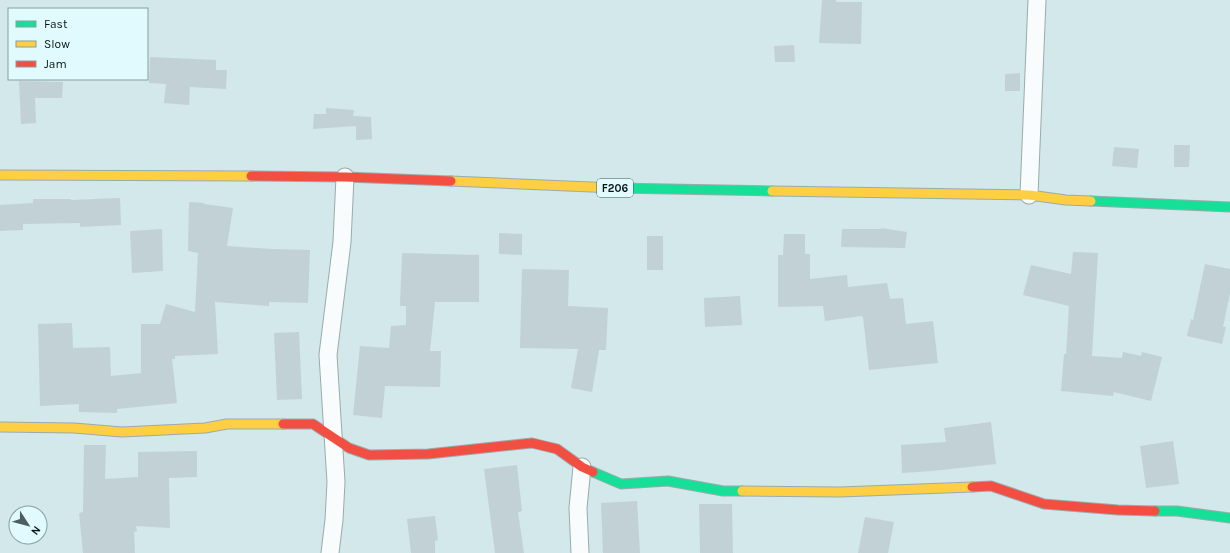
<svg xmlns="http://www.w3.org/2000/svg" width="1230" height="553" font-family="Karla,sans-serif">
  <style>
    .building { fill: #c2d1d6 }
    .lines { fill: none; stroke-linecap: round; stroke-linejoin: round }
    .street-casing { stroke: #9aabac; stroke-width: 19 }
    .fast-casing { stroke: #9aabac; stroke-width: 11 }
    .slow-casing { stroke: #9aabac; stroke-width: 11 }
    .jam-casing { stroke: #9aabac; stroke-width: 11 }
    .street { stroke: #f8fcfc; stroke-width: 17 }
    .fast { stroke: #16e098; stroke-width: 9 }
    .slow { stroke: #ffcf43; stroke-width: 9 }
    .jam { stroke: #f24e42; stroke-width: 9 }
    .labels { text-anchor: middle; stroke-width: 3; stroke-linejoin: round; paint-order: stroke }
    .shield { fill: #e1fafd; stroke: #47595b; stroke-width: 1 }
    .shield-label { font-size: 11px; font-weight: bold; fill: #051416 }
  </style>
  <rect width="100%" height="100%" fill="#d2e8ea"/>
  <!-- building -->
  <path class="building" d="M 822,0 L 836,0 L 836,2 L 862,2 L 861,44 L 819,43 Z
    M 794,45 L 795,62 L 775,62 L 774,46 Z
    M 150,57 L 216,60 L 216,70 L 227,70 L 226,89 L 190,87 L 189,105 L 164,103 L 166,84 L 149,83 Z
    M 1020,73 L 1020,91 L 1005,91 L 1005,74 Z
    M 19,81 L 63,82 L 62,98 L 35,98 L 36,123 L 21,124 Z
    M 326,108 L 354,110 L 353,116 L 371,117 L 372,139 L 356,140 L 356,126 L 313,129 L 314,114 L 326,114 Z
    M 1174,145 L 1190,145 L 1189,167 L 1174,167 Z
    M 1114,147 L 1139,149 L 1137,168 L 1112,166 Z
    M 120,198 L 121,225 L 80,227 L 80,223 L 23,224 L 23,230 L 0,231 L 0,205 L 33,203 L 33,199 L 71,199 L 71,200 Z
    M 189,202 L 204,203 L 204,204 L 233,208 L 227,246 L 272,249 L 310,250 L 308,303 L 269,302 L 269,306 L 215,302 L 218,354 L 175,356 L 175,359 L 172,359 L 177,403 L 117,409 L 117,413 L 79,412 L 79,404 L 40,406 L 38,324 L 72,323 L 73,348 L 110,347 L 111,376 L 141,373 L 141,324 L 160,324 L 166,304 L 195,312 L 198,253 L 188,251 Z
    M 881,228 L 907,232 L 905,248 L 841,247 L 842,229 L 881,229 Z
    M 162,229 L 163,271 L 132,273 L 130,231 Z
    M 499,233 L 522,234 L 522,255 L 499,254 Z
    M 784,234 L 805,234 L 805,254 L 810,254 L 810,279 L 847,275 L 848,287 L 887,283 L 890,299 L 903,298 L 906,324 L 933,321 L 938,363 L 869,370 L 863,317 L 861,316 L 825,321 L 823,306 L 778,307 L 778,255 L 783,255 Z
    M 647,236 L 663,236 L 663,270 L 647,270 Z
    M 1073,252 L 1098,253 L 1092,356 L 1122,358 L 1123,352 L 1141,356 L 1142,352 L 1162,357 L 1151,401 L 1114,392 L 1113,396 L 1061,391 L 1064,354 L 1066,354 L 1069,306 L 1023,295 L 1031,265 L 1071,274 Z
    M 402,253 L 479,255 L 479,302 L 435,302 L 430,351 L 441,351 L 440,387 L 385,386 L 382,418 L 353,415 L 360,346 L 389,348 L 391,326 L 406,325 L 406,306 L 400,306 Z
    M 1205,264 L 1230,269 L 1230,293 L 1223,327 L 1226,327 L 1222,344 L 1187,336 L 1191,319 L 1193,320 Z
    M 522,269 L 569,270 L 568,306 L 608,308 L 606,350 L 599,350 L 592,392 L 571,388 L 578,349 L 520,348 Z
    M 740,296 L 742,325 L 705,327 L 704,298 Z
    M 299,332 L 302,399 L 277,400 L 274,333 Z
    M 991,422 L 996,464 L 932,471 L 902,473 L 901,445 L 946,442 L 944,428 Z
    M 1173,441 L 1179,484 L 1146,488 L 1140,446 Z
    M 84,445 L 106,445 L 105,479 L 138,477 L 138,452 L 197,451 L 197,477 L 169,478 L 170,528 L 136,526 L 137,531 L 134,532 L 135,553 L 83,553 L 79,513 L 83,512 Z
    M 517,465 L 522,511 L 518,512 L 524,553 L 495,553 L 484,469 Z
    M 637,501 L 640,553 L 603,553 L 601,503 Z
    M 699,504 L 732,504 L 733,553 L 700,553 Z
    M 435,516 L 438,540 L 435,541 L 435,553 L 411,553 L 407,519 Z
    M 865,517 L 894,522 L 888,553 L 858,553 Z"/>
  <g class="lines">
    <!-- street casing -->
    <g class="street-casing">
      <path id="street" d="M 1029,195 L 1037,0
        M 330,553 L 334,520 L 336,482 L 328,355 L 342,242 L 345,177
        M 580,553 L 578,508 L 582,467"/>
    </g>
    <!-- fast casing -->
    <g class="fast-casing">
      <path id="fast" d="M 615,188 L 772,191
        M 1091,201 L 1230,207
        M 593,472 L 621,484 L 668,481 L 723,491 L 742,491
        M 1155,511 L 1177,511 L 1230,518"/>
    </g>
    <!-- slow casing -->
    <g class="slow-casing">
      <path id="slow" d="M 0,175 L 251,176
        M 451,181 L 615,188
        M 772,191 L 1029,195 L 1066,200 L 1091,201
        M 0,427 L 74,428 L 122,432 L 205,428 L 227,424 L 283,424
        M 742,491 L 840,492 L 972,487"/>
    </g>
    <!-- jam casing -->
    <g class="jam-casing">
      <path id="jam" d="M 251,176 L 345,177 L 451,181
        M 283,424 L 313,424 L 349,448 L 369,455 L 428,454 L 532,443 L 557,449 L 582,467 L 593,472
        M 972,487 L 991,486 L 1044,504 L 1118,510 L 1155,511"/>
    </g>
    <!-- street -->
    <use href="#street" class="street"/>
    <!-- fast -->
    <use href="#fast" class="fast"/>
    <!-- slow -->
    <use href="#slow" class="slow"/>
    <!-- jam -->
    <use href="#jam" class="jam"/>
  </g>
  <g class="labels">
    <!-- shield labels -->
    <rect class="shield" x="597" y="179" width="36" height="18" rx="3"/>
    <g class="shield-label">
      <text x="615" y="192">F206</text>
    </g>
  </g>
  <!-- legend -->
  <rect x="8" y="8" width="140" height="72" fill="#e1fafd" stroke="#899ea1"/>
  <rect x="16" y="21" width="20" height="6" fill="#16e098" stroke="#899ea1"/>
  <text x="44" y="28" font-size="12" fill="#051416">Fast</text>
  <rect x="16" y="41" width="20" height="6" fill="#ffcf43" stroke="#899ea1"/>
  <text x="44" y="48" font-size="12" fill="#051416">Slow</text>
  <rect x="16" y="61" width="20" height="6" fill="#f24e42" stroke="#899ea1"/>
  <text x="44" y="68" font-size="12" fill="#051416">Jam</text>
  <!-- north arrow -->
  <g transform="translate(28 525) rotate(126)"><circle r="19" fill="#e1fafd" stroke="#899ea1"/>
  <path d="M0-3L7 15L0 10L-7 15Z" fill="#4d5e60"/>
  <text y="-6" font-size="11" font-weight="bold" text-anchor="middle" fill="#051416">N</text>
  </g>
</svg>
